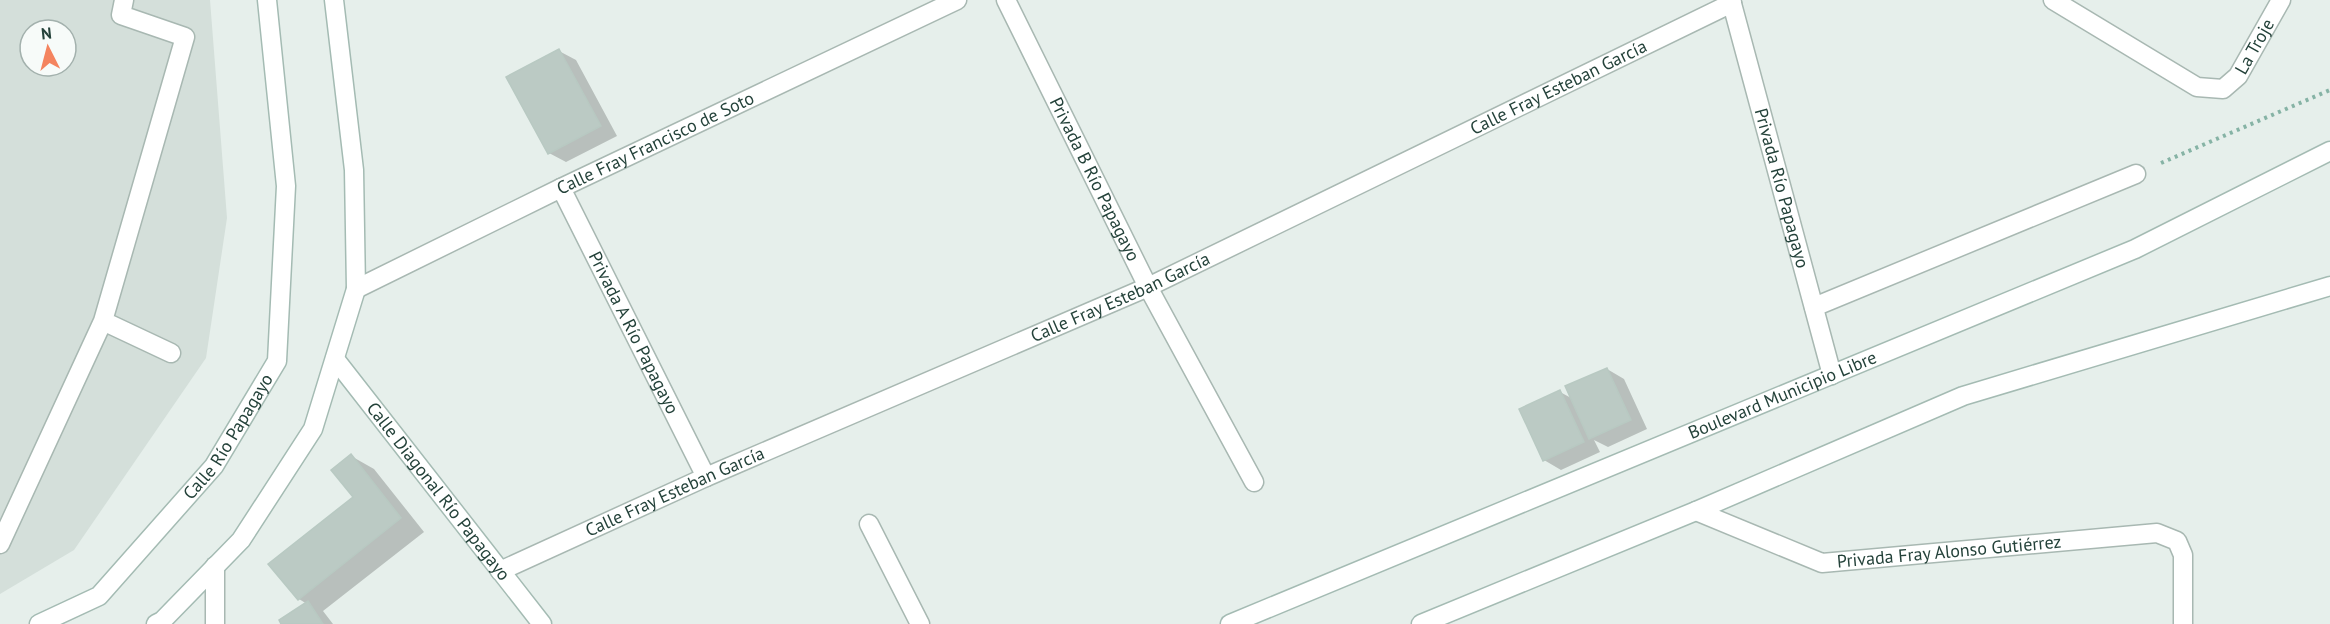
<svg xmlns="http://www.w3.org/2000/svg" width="2330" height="624" font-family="'PT Sans',sans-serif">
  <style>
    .built { fill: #d4dfda; fill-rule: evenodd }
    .shadow { fill: #0003 }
    .building { fill: #bbcac4; stroke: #b8c9c2; stroke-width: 1.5 }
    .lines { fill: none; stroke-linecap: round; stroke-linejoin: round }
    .lane-casing { stroke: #a8b8b2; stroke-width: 21 }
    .street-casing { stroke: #a8b8b2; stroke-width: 21 }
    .secondary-casing { stroke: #a4bbb3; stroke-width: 21 }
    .path { stroke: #86b3a5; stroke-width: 4; stroke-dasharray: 3 4.5; stroke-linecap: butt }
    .lane { stroke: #fff; stroke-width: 18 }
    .street { stroke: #fff; stroke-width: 18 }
    .secondary { stroke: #fff; stroke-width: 18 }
    .labels { text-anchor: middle; stroke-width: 6; stroke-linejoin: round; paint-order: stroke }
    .street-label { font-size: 18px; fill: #24423a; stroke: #f7fbf9 }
  </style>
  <rect width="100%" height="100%" fill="#e6efeb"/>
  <!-- built -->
  <path class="built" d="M 0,0 L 210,0 L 227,218 L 206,358 L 74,550 L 0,594 ZM 30,30 L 66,30 L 66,66 L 30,66 Z"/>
  <!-- shadow -->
  <path class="shadow" d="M 559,51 L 576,60 L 617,136 L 566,162 L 549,153 Z
    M 1607,369 L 1624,379 L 1647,429 L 1608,447 L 1594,440 L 1600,452 L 1561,470 L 1544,460 L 1560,392 L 1573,399 Z
    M 351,456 L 374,469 L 424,532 L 323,611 L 333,624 L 283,624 L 307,604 L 299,599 L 355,497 Z"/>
  <!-- building -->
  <path class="building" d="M 559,49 L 601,126 L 548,154 L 506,77 Z
    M 1607,368 L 1631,420 L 1589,439 L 1565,386 Z
    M 1560,390 L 1584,442 L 1543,461 L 1519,409 Z
    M 351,454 L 401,518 L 298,600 L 268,564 L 353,497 L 331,470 Z
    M 308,601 L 323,624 L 281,624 L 279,620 Z"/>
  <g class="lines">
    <!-- lane casing -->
    <g class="lane-casing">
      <path id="lane" d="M 103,321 L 171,353
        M 869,524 L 920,624
        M 0,544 L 103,321 L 185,37 L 121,15 L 124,0"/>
    </g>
    <!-- street casing -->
    <g class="street-casing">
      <g id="street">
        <path id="s1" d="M 1006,0 L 1148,287 L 1254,482"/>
        <path id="s2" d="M 1731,0 L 1832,375"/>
        <path id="s3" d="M 2053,0 L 2197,87 L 2223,89 L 2238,76 L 2281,0"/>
        <path id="s4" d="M 561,188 L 706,477"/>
        <path id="s5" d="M 356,289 L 561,188 L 957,0"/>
        <path d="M 1814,307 L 2136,174"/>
        <path id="s6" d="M 1696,511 L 1822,563 L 2157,533 L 2177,541 L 2183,555 L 2183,624"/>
        <path id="s7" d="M 500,571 L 706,477 L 1148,287 L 1732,3"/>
        <path d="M 215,624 L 215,566"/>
      </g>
    </g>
    <!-- secondary casing -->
    <g class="secondary-casing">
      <g id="secondary">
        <path id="s8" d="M 335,359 L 542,624"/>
        <path id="s9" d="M 39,624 L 99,596 L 214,466 L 277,361 L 286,186 L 267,0"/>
        <path d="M 156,624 L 162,621 L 241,540 L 313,429 L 356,289 L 354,170 L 334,0"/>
        <path id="s10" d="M 1230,624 L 2135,249 L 2330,151"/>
        <path d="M 1421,624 L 1696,511 L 1963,396 L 2330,286"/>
      </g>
    </g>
    <!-- path -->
    <path class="path" d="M 2161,163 L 2330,90"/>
    <!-- lane -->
    <use href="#lane" class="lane"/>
    <!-- street -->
    <use href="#street" class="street"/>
    <!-- secondary -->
    <use href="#secondary" class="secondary"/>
  </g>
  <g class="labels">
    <!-- street labels -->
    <g class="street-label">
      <text dy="6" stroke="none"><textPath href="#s3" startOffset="248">La Troje</textPath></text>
      <text dy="6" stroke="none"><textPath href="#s7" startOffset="1164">Calle Fray Esteban García</textPath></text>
      <text dy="6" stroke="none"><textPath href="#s5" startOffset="333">Calle Fray Francisco de Soto</textPath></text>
      <text dy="6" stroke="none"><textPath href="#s1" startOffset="200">Privada B Río Papagayo</textPath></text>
      <text dy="6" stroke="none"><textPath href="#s2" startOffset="195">Privada Río Papagayo</textPath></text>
      <text dy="6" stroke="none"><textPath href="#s7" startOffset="678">Calle Fray Esteban García</textPath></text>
      <text dy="6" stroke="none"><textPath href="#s4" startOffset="162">Privada A Río Papagayo</textPath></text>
      <text dy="6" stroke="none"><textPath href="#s10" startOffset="598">Boulevard Municipio Libre</textPath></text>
      <text dy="6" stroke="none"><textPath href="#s9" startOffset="272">Calle Río Papagayo</textPath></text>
      <text dy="6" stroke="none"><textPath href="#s8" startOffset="168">Calle Diagonal Río Papagayo</textPath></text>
      <text dy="6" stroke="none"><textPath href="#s7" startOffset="192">Calle Fray Esteban García</textPath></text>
      <text dy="6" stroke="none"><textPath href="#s6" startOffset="264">Privada Fray Alonso Gutiérrez</textPath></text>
    </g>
  </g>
  <!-- north arrow -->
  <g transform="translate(48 48) rotate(354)"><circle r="28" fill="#f7fbf9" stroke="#a3b1ad" stroke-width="1.5"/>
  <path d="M0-4.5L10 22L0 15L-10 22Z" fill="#f4845f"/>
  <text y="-9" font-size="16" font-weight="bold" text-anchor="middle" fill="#24423a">N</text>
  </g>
</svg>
